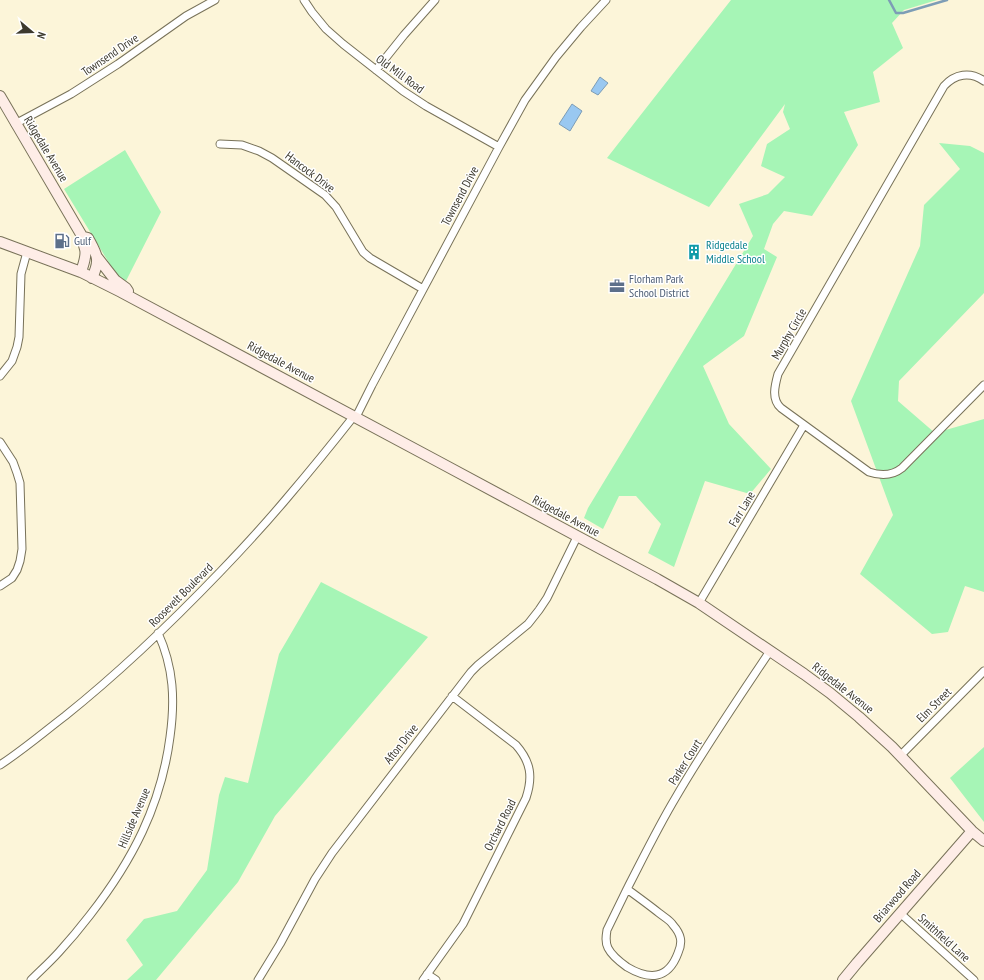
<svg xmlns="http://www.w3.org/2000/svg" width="984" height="980" font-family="'PT Sans Narrow',sans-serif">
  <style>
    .green { fill: #a6f5b6 }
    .water { fill: #99c8f1; stroke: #7d9db6 }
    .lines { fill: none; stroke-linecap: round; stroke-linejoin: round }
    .stream { stroke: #7d9db6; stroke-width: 2.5 }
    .street-casing { stroke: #787259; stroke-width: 9 }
    .secondary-casing { stroke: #787259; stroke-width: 12 }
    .street { stroke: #fff; stroke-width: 7 }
    .secondary { stroke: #feede7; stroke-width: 10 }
    .labels { text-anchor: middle; stroke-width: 3; stroke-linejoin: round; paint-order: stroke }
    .street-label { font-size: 12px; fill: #3c392e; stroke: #fff }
    .service-label { font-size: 12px; fill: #4e5e75; stroke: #fff; text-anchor: start }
    .culture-label { font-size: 12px; fill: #0d838f; stroke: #fff; text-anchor: start }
  </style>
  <rect width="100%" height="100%" fill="#fcf5d9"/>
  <!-- green -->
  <path class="green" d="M 731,0 L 937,0 L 904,10 L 892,23 L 903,48 L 873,72 L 880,102 L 844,112 L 858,145 L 812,216 L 784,211 L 773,224 L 764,249 L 777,257 L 744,336 L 703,366 L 729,424 L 771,469 L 750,494 L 705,481 L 674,567 L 648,553 L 661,524 L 636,496 L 619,496 L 603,529 L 584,518 L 588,508 L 753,236 L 739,204 L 768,194 L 785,177 L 761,166 L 767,144 L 790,129 L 783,112 L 785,104 L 709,207 L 607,158 L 679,66 Z
    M 939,143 L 970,146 L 984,153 L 984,293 L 899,381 L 898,401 L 935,433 L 984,419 L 984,592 L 965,586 L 948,632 L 932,634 L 860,574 L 893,515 L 851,401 L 920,246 L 924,205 L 960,169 Z
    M 125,150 L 161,212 L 126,281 L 117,276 L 64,189 Z
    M 321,582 L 428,637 L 275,816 L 238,882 L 156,980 L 127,980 L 143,965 L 126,940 L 144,919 L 177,911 L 207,870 L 219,795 L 225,777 L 248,783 L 279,654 Z
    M 984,747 L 984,822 L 950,778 Z"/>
  <!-- water -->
  <path class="water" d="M 600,77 L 608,83 L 598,95 L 591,91 Z
    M 572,104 L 582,111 L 570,131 L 559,124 Z"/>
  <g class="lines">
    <!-- stream -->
    <path class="stream" d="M 889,0 L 896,13 L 903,13 L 947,0"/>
    <!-- street casing -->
    <g class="street-casing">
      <path id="street" d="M 304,0 L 312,12 L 326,29 L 343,44 L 403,91 L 426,106 L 499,147
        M 376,70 L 404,35 L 435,0
        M 984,81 C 970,71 955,74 944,86 L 778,374 C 775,385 771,399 781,408 L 869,472 C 881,476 892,476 902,468 L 984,385
        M 15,124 L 71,94 L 118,64 L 186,16 L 215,0
        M 220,144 L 242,145 L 259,151 L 272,158 L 325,195 L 336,207 L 363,252 L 370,258 L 423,289
        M 0,376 L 12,361 L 17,347 L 19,337 L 21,274 L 27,252
        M 356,417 L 372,385 L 499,147 L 525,100 L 556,57 L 581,27 L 606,0
        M 0,442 L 13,462 L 17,473 L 20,483 L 22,549 L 20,561 L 17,570 L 12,578 L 0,586
        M 699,603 L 804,425
        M 901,755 L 984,671
        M 0,765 C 23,750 44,732 65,716 C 120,672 171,623 220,572 C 243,548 266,523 287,498 C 310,471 332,444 354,416
        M 627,889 C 643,858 658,827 676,797 C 705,747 738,699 770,651
        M 627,889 C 638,897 649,905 659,913 C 664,917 670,920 673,925 C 681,934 683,942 678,953 C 668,980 649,980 627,967 C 620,962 612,956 608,948 C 605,942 606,936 607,930 Z
        M 900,913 L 974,980
        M 427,974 L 436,980
        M 31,980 C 40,971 50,962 59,952 C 70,940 80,928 90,915 C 132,861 161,806 170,737 C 175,701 174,668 158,633
        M 258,980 L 280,944 L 315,879 L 332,853 L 471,672 L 478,665 L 528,624 L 539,610 L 547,598 L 577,537
        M 423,980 L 463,924 L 526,798 C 533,777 531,762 516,745 L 452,696"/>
    </g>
    <!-- secondary casing -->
    <g class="secondary-casing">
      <path id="secondary" d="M 0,96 L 82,236 C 82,242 84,244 85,249 C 87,256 83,265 81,272
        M 84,237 L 88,238 C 97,255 101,259 92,278
        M 0,242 L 81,272 L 121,292 L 439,462 L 657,579 L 699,603 L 804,674 L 830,693 L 859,717 L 892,747 L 972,831 L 984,841
        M 97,257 L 115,280 L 126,288 L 128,291
        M 843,980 L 857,963 L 972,831"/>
    </g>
    <!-- street -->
    <use href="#street" class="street"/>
    <!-- secondary -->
    <use href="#secondary" class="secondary"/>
  </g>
  <!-- icons -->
  <defs>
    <g id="fuel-bare" transform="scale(1.2)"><path d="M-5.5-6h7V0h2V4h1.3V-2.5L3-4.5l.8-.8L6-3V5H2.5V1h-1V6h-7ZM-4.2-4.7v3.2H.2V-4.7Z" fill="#5c6f8a" stroke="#fff" stroke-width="2.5" paint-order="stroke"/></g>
    <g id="building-bare" transform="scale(1.2)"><path d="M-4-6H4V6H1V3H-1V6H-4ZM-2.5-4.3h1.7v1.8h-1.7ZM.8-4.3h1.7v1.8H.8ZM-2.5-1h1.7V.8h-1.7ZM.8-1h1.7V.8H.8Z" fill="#0f9aa8" stroke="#fff" stroke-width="2.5" paint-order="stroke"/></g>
    <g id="office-bare" transform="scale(1.2)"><path d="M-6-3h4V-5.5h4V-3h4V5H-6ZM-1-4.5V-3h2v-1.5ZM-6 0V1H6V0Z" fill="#5c6f8a" stroke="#fff" stroke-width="2.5" paint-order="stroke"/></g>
  </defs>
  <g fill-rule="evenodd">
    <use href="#fuel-bare" x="62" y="241"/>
    <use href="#building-bare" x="694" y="252"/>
    <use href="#office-bare" x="617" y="286"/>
  </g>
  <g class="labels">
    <!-- street labels -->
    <g class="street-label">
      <text transform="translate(110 55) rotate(-34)" y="4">Townsend Drive</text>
      <text transform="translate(400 74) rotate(36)" y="4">Old Mill Road</text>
      <text transform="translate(46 149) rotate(59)" y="4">Ridgedale Avenue</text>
      <text transform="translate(310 172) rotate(37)" y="4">Hancock Drive</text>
      <text transform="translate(460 196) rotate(-62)" y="4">Townsend Drive</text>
      <text transform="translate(789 334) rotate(-60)" y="4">Murphy Circle</text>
      <text transform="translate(281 362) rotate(28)" y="4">Ridgedale Avenue</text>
      <text transform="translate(742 509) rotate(-59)" y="4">Farr Lane</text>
      <text transform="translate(566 516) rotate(28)" y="4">Ridgedale Avenue</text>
      <text transform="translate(181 595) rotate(-45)" y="4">Roosevelt Boulevard</text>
      <text transform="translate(843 688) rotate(38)" y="4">Ridgedale Avenue</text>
      <text transform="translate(934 705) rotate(-45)" y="4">Elm Street</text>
      <text transform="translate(401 744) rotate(-52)" y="4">Afton Drive</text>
      <text transform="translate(685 762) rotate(-58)" y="4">Parker Court</text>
      <text transform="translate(134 818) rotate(-67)" y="4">Hillside Avenue</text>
      <text transform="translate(500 825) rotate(-63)" y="4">Orchard Road</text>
      <text transform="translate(897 896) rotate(-49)" y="4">Briarwood Road</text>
      <text transform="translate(944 938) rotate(42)" y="4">Smithfield Lane</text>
    </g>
    <!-- service labels -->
    <g class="service-label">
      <text x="74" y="245">Gulf</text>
      <text x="629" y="283">Florham Park<tspan x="629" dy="14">School District</tspan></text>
    </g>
    <!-- culture labels -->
    <g class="culture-label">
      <text x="706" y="249">Ridgedale<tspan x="706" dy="14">Middle School</tspan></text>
    </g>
  </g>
  <!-- north arrow -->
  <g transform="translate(32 32) rotate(109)" stroke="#ffffff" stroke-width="3" paint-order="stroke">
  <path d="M0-3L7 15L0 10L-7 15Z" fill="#3c392e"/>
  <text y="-6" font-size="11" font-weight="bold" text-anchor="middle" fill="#3c392e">N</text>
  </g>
</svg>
